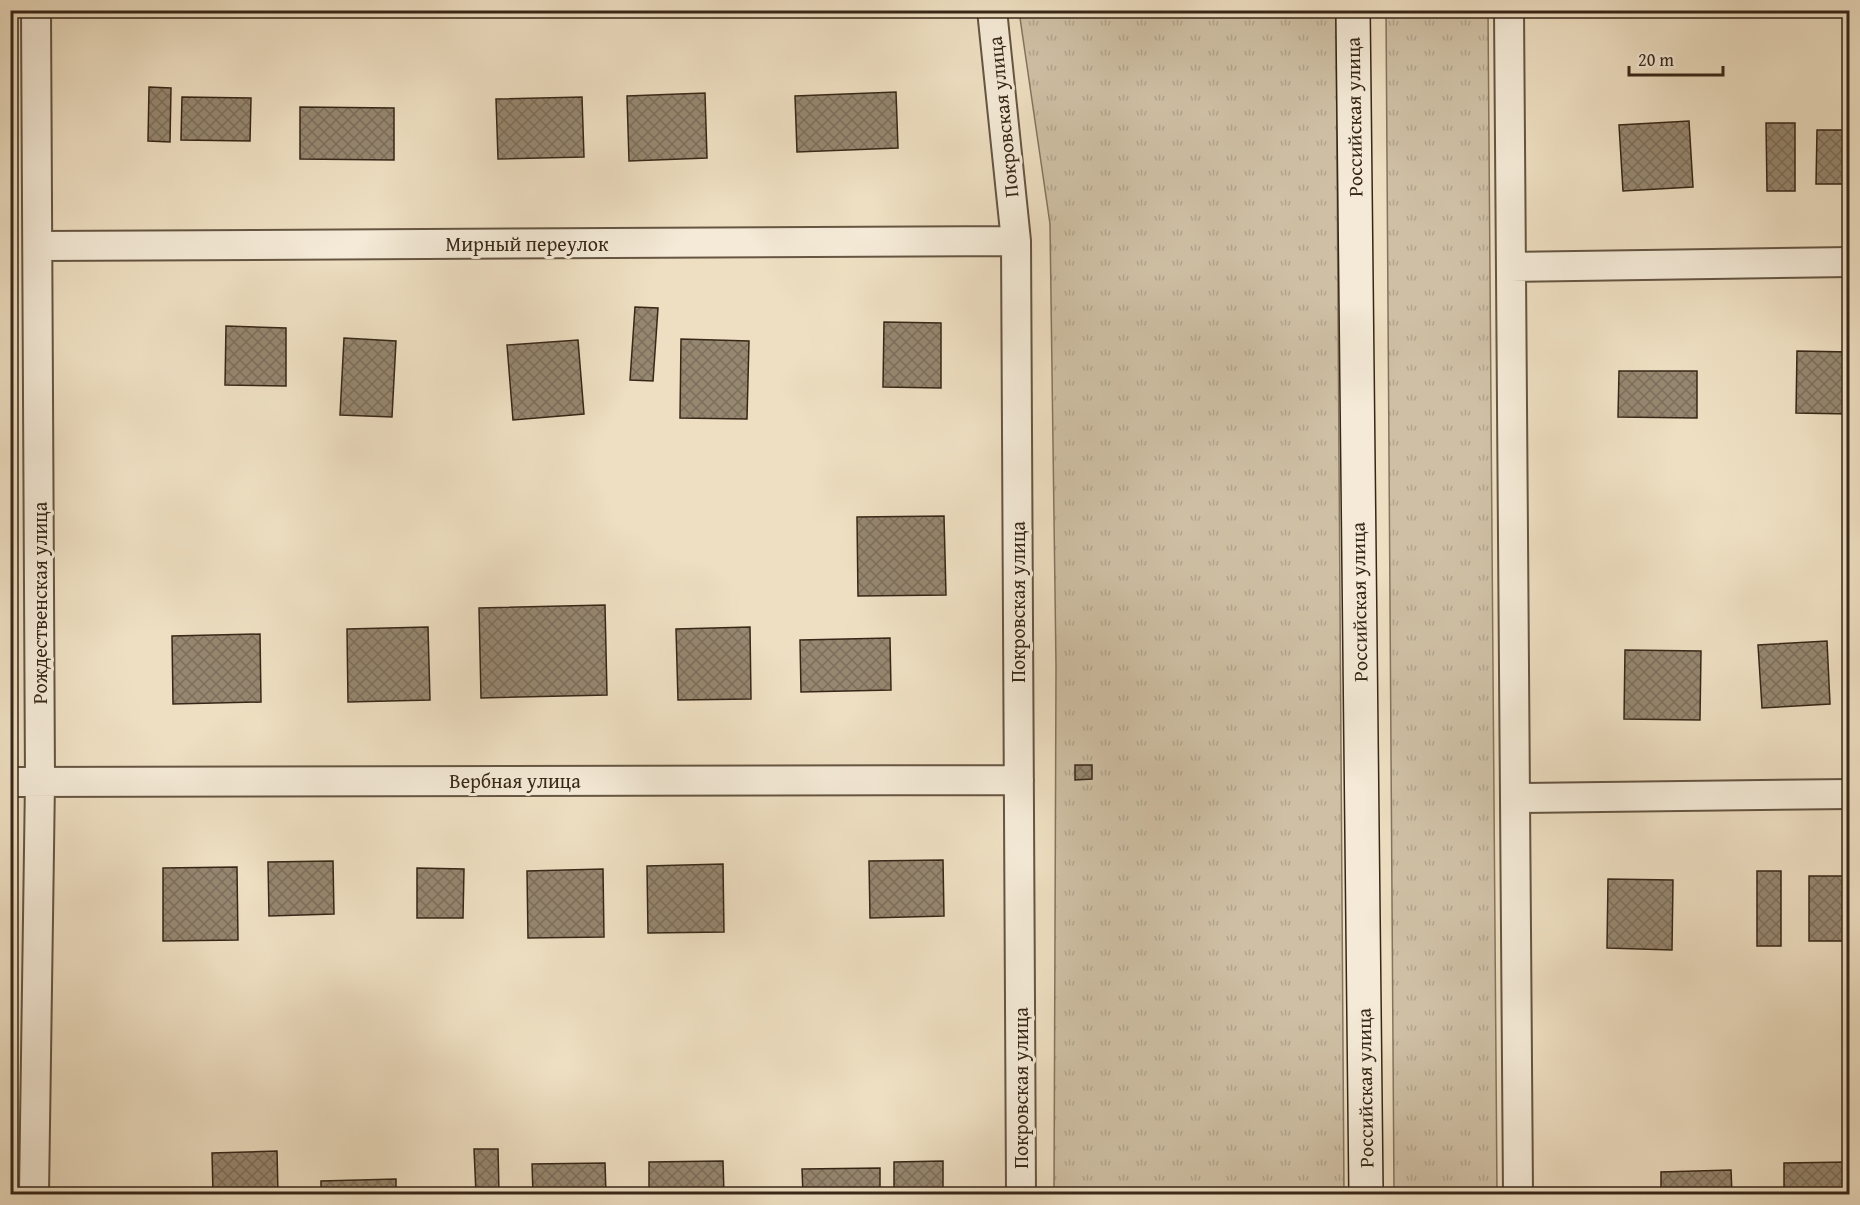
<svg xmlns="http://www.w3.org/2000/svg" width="1860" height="1205" font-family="'Gentium Book Plus',serif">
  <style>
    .grass { fill: url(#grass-tufts); stroke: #83745e; stroke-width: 1.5 }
    .building { fill: url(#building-cross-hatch); stroke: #372718; stroke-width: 1.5 }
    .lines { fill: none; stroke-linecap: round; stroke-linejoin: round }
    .minor-casing { stroke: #655542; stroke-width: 32 }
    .secondary-casing { stroke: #372718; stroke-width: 36 }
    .minor { stroke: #f4ead7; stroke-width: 28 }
    .secondary { stroke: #f4ead7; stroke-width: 33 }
    .labels { text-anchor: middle; stroke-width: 6; stroke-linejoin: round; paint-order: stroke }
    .street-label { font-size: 20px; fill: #372718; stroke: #f4ead7 }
  </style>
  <defs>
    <pattern id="grass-tufts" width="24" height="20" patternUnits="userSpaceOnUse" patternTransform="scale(1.5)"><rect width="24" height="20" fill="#cfc0a5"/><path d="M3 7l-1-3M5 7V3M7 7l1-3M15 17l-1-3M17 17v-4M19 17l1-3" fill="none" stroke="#b2a58d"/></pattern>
    <pattern id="building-cross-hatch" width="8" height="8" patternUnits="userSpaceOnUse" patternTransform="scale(1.5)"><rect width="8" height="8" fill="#968770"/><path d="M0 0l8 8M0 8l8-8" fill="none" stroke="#7b6e5b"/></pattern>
  </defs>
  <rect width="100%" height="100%" fill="#eedfc2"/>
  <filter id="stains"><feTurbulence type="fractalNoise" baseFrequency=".00333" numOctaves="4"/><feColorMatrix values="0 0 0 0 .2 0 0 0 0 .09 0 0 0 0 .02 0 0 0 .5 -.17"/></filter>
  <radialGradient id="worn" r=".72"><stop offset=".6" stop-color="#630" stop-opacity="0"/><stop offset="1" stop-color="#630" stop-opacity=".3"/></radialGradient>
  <!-- grass -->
  <path class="grass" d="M 1019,11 L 1336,11 L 1344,1194 L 1054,1194 L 1056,665 L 1050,224 Z
    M 1386,11 L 1488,11 L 1497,1194 L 1394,1194 Z"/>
  <!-- building -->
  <path class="building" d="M 149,87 L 171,88 L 170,142 L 148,141 Z
    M 896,92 L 898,148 L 797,152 L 795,96 Z
    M 705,93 L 707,158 L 629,161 L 627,96 Z
    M 182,97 L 251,98 L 250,141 L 181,140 Z
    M 582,97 L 584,157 L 498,159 L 496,99 Z
    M 300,107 L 394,108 L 394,160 L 300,159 Z
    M 1689,121 L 1693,187 L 1623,191 L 1619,125 Z
    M 1766,123 L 1795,123 L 1795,191 L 1767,191 Z
    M 1817,130 L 1850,130 L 1850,184 L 1816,184 Z
    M 635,307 L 658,308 L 653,381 L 630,380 Z
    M 884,322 L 941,323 L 941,388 L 883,387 Z
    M 226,326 L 286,328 L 286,386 L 225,385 Z
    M 344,338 L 396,341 L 392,417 L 340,415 Z
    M 681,339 L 749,341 L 747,419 L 680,418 Z
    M 578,340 L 584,414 L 513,420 L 507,345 Z
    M 1797,351 L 1850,352 L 1850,414 L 1796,413 Z
    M 1619,371 L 1697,371 L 1697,418 L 1618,417 Z
    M 944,516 L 946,595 L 858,596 L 857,517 Z
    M 605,605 L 607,695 L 481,698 L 479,608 Z
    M 428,627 L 430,700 L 348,702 L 347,629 Z
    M 750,627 L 751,699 L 678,700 L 676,629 Z
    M 260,634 L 261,702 L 173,704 L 172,636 Z
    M 890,638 L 891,690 L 801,692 L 800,640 Z
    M 1827,641 L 1830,704 L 1762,708 L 1758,645 Z
    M 1625,650 L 1701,651 L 1700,720 L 1624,719 Z
    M 1075,765 L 1092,765 L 1092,779 L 1075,780 Z
    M 943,860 L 944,916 L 870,918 L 869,861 Z
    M 333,861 L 334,914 L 269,916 L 268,862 Z
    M 723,864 L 724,932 L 648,933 L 647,866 Z
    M 237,867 L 238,940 L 163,941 L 163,868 Z
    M 417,868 L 464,869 L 463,918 L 417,918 Z
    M 603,869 L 604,937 L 528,938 L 527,871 Z
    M 1757,871 L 1781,871 L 1781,946 L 1757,946 Z
    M 1809,876 L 1850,876 L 1850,941 L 1809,941 Z
    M 1608,879 L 1673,880 L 1672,950 L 1607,948 Z
    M 474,1149 L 498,1149 L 499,1194 L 476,1194 Z
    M 277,1151 L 278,1194 L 213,1194 L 212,1153 Z
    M 723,1161 L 724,1194 L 649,1194 L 649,1162 Z
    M 943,1161 L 943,1194 L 894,1194 L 894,1162 Z
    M 1850,1162 L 1850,1194 L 1784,1194 L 1784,1163 Z
    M 605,1163 L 606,1194 L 533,1194 L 532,1164 Z
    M 880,1168 L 880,1194 L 803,1194 L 802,1169 Z
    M 1731,1170 L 1732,1194 L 1661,1194 L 1661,1172 Z
    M 396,1179 L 396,1194 L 321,1194 L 321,1181 Z"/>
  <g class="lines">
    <!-- minor casing -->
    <g class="minor-casing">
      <path id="minor" d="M 992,10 L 1016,241 L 1021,1194
        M 1509,10 L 1518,1194
        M 39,246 L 1016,241
        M 1511,267 L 1850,262
        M 10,782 L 1019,780
        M 1515,798 L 1850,794
        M 34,1194 L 40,781 L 36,10"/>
    </g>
    <!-- secondary casing -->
    <g class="secondary-casing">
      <path id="secondary" d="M 1353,10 L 1366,1194"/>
    </g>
    <!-- minor -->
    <use href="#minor" class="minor"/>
    <!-- secondary -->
    <use href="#secondary" class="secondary"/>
  </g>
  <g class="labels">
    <!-- street labels -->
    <g class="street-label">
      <text transform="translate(1003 117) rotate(-96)" y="7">Покровская улица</text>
      <text transform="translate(1354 117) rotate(-91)" y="7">Российская улица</text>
      <text x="527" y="251">Мирный переулок</text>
      <text transform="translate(1018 602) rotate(-90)" y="7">Покровская улица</text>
      <text transform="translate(1359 602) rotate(-91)" y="7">Российская улица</text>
      <text transform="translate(40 603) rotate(-90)" y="7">Рождественская улица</text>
      <text x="515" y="788">Вербная улица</text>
      <text transform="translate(1021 1088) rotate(-90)" y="7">Покровская улица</text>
      <text transform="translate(1365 1088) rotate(-91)" y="7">Российская улица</text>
    </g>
  </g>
  <!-- margin -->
  <rect width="1860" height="1205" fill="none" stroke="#eedfc2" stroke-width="36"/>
  <rect x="12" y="12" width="1836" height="1181" fill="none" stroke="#372718" stroke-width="3"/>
  <rect x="18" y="18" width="1824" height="1169" fill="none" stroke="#372718" stroke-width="1.5"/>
  <!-- scale -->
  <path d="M1629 66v9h94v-9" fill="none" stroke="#372718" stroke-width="3"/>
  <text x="1638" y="66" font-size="18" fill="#372718" stroke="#f4ead7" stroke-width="4.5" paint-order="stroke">20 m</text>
  <rect width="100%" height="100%" filter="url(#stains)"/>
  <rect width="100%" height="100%" fill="url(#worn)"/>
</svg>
